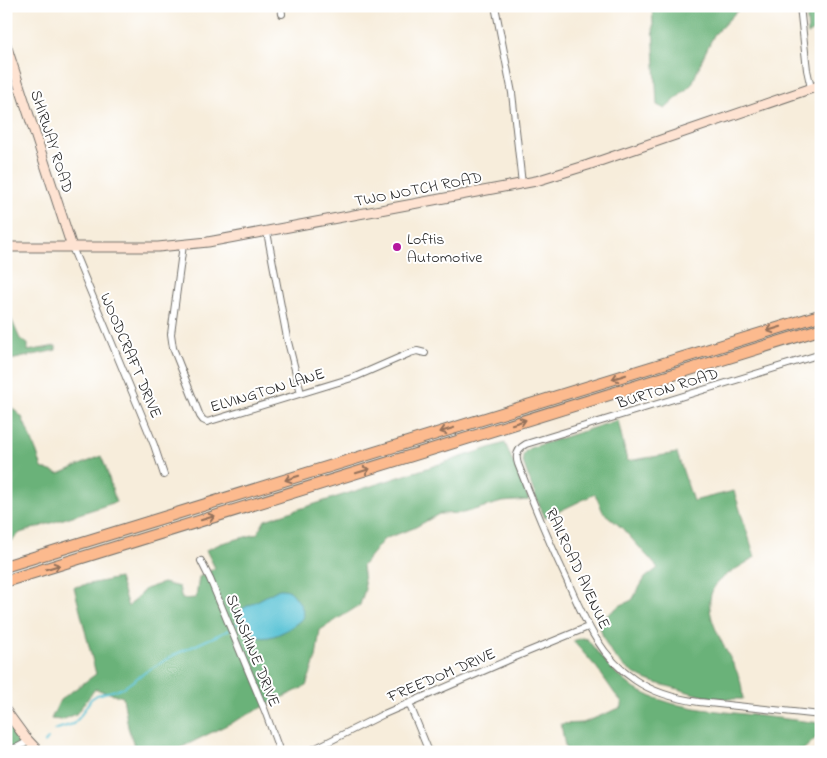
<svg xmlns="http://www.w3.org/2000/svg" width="827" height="758" font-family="'Indie Flower',sans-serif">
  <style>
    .forest { fill: #6bb279; stroke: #4b6e52 }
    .water { fill: #59c2d5; stroke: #427680 }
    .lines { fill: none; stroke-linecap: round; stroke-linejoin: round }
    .stream { stroke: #59c2d5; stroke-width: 2 }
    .street-casing { stroke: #726f69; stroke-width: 8 }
    .secondary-casing { stroke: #726f69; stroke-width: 11 }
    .highway-casing { stroke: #726f69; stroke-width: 13 }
    .street { stroke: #fff; stroke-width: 6 }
    .secondary { stroke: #fee3d2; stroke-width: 9 }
    .highway { stroke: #fcba8e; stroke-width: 11 }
    .oneway { stroke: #94725c }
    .poi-dot { fill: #b5179e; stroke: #fff; stroke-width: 2 }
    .labels { text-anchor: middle; stroke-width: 4; stroke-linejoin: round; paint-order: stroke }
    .street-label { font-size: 16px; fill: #2b2b2b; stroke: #fff }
    .poi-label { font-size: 16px; fill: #2b2b2b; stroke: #fff; text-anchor: start }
  </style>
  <rect width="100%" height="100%" fill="#fff"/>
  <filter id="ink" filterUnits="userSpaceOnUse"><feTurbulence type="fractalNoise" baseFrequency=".02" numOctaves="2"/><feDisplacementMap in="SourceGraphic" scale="10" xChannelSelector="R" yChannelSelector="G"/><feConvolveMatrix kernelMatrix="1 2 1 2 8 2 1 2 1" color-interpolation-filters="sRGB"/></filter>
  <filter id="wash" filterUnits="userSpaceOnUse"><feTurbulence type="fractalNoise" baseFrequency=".0096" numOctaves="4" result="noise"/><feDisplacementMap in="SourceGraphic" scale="20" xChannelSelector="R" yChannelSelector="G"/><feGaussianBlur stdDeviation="1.12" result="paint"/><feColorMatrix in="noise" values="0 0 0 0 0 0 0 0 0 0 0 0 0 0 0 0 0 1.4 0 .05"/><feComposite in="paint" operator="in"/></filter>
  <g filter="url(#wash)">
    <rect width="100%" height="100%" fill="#f7eddb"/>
    <!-- forest -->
    <path class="forest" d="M 652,6 L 752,6 L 737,11 L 714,35 L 704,55 L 692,84 L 665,109 L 657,105 Z
      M 806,6 L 821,6 L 821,26 L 808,35 Z
      M 6,307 L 20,339 L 28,344 L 28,351 L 56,346 L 56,350 L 6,361 Z
      M 6,407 L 11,407 L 22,417 L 37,453 L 42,468 L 59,474 L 101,456 L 106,468 L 116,502 L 20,533 L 12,541 L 6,543 Z
      M 618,420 L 627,461 L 677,453 L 693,501 L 734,491 L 755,557 C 747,563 722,576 717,583 C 694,611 732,653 740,680 C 742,686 742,693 743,699 C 730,699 717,699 704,696 C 693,694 682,690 671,687 C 644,681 622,671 608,647 C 603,638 600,631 600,621 L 619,606 L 632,600 L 645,578 L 658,568 L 622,528 L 603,512 L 595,494 L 545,518 L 535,495 L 523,462 C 522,455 524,451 530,448 Z
      M 505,443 L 529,500 L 502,502 L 463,513 L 439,514 L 414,528 L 384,539 L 362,566 L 365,589 L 360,605 L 320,630 L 316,658 L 306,686 L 178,749 L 177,752 L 136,752 L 128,727 L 123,697 L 95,689 L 76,714 L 62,720 L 51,719 L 60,700 L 96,674 L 74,587 L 119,578 L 128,607 L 145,589 L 163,583 L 179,587 L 182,599 L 196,598 L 199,577 L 215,568 L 206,550 L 222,543 L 257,534 L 265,520 Z
      M 582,638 L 587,639 L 607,664 L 619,676 L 635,689 L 652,697 L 674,704 L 701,709 L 820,723 L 818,736 L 801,752 L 566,752 L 561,724 L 583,723 L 622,707 L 622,702 L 615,694 L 597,668 L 573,641 Z
      M 6,719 L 33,752 L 6,752 Z"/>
    <!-- water -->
    <path class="water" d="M 279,589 C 283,589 287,589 290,591 C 295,595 307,612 303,618 C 302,619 298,622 297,623 C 286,631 272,640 258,637 L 252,632 L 244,630 L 241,623 L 240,610 Z"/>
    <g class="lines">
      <!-- stream -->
      <path class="stream" d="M 236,624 L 243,620
        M 54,730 L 73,724 L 79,718 L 91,699 L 97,695 L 123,688 L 147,671 L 174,655 L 229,630
        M 44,743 L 48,739"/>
    </g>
  </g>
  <g filter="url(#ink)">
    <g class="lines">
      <!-- street casing -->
      <g class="street-casing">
        <path id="street" d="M 281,6 L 282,14
          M 495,6 L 512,93 L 522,184
          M 800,6 L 807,70 L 811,88
          M 267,232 L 287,338 L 301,393
          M 183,245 L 171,334 L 173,348 L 200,416 L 203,420 L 207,422 L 355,377 L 410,353 L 417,351 L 425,353
          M 72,247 L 140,411 L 154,445 L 164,475
          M 821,354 L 526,444 C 517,449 515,455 518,464 C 533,503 549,542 567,580 C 584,618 599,656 635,680 C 654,693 677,699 699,702 L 821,715
          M 201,561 L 210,579 L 265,711 L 280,752
          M 409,703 L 429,752
          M 6,750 L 18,747 L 29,741
          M 308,752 L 384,714 L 527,652 L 588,627"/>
      </g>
      <!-- secondary casing -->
      <g class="secondary-casing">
        <path id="secondary" d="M 6,45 L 72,247
          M 6,247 L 158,247 L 208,242 L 536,181 L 588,165 L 821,85
          M 6,711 L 25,737 L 39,752"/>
      </g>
      <!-- highway casing -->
      <g class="highway-casing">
        <path id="highway" d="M 6,566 L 821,315
          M 6,581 L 821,329"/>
      </g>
      <!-- street -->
      <use href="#street" class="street"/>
      <!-- secondary -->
      <use href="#secondary" class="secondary"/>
      <!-- highway -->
      <use href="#highway" class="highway"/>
    </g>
    <!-- one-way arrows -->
    <defs><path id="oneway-shaft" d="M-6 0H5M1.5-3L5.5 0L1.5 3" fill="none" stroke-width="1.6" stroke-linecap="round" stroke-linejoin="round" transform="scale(1.25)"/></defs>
    <g class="oneway">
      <use href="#oneway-shaft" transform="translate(774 329) rotate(163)"/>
      <use href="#oneway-shaft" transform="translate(619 377) rotate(163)"/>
      <use href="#oneway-shaft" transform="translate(519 422) rotate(-17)"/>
      <use href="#oneway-shaft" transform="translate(447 430) rotate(163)"/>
      <use href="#oneway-shaft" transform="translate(363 471) rotate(-17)"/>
      <use href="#oneway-shaft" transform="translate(292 478) rotate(163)"/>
      <use href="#oneway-shaft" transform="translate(208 518) rotate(-17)"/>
      <use href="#oneway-shaft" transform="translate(53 567) rotate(-17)"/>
    </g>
  </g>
  <!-- markers -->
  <circle class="poi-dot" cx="397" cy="247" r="5"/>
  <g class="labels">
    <!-- street labels -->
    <g class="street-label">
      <text transform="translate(53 141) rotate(72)" y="6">SHIRWAY ROAD</text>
      <text transform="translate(418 188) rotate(-11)" y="6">TWO NOTCH ROAD</text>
      <text transform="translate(132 355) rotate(67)" y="6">WOODCRAFT DRIVE</text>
      <text transform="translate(667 387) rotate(-17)" y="6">BURTON ROAD</text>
      <text transform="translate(267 389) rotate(-17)" y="6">ELVINGTON LANE</text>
      <text transform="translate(579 568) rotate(65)" y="6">RAILROAD AVENUE</text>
      <text transform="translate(254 650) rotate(68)" y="6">SUNSHINE DRIVE</text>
      <text transform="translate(441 674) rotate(-23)" y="6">FREEDOM DRIVE</text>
    </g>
    <!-- poi labels -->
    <g class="poi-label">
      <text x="407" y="244">Loftis<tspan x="407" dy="18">Automotive</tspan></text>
    </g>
  </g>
  <!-- margin -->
  <rect width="827" height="758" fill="none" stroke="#fff" stroke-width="25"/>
</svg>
